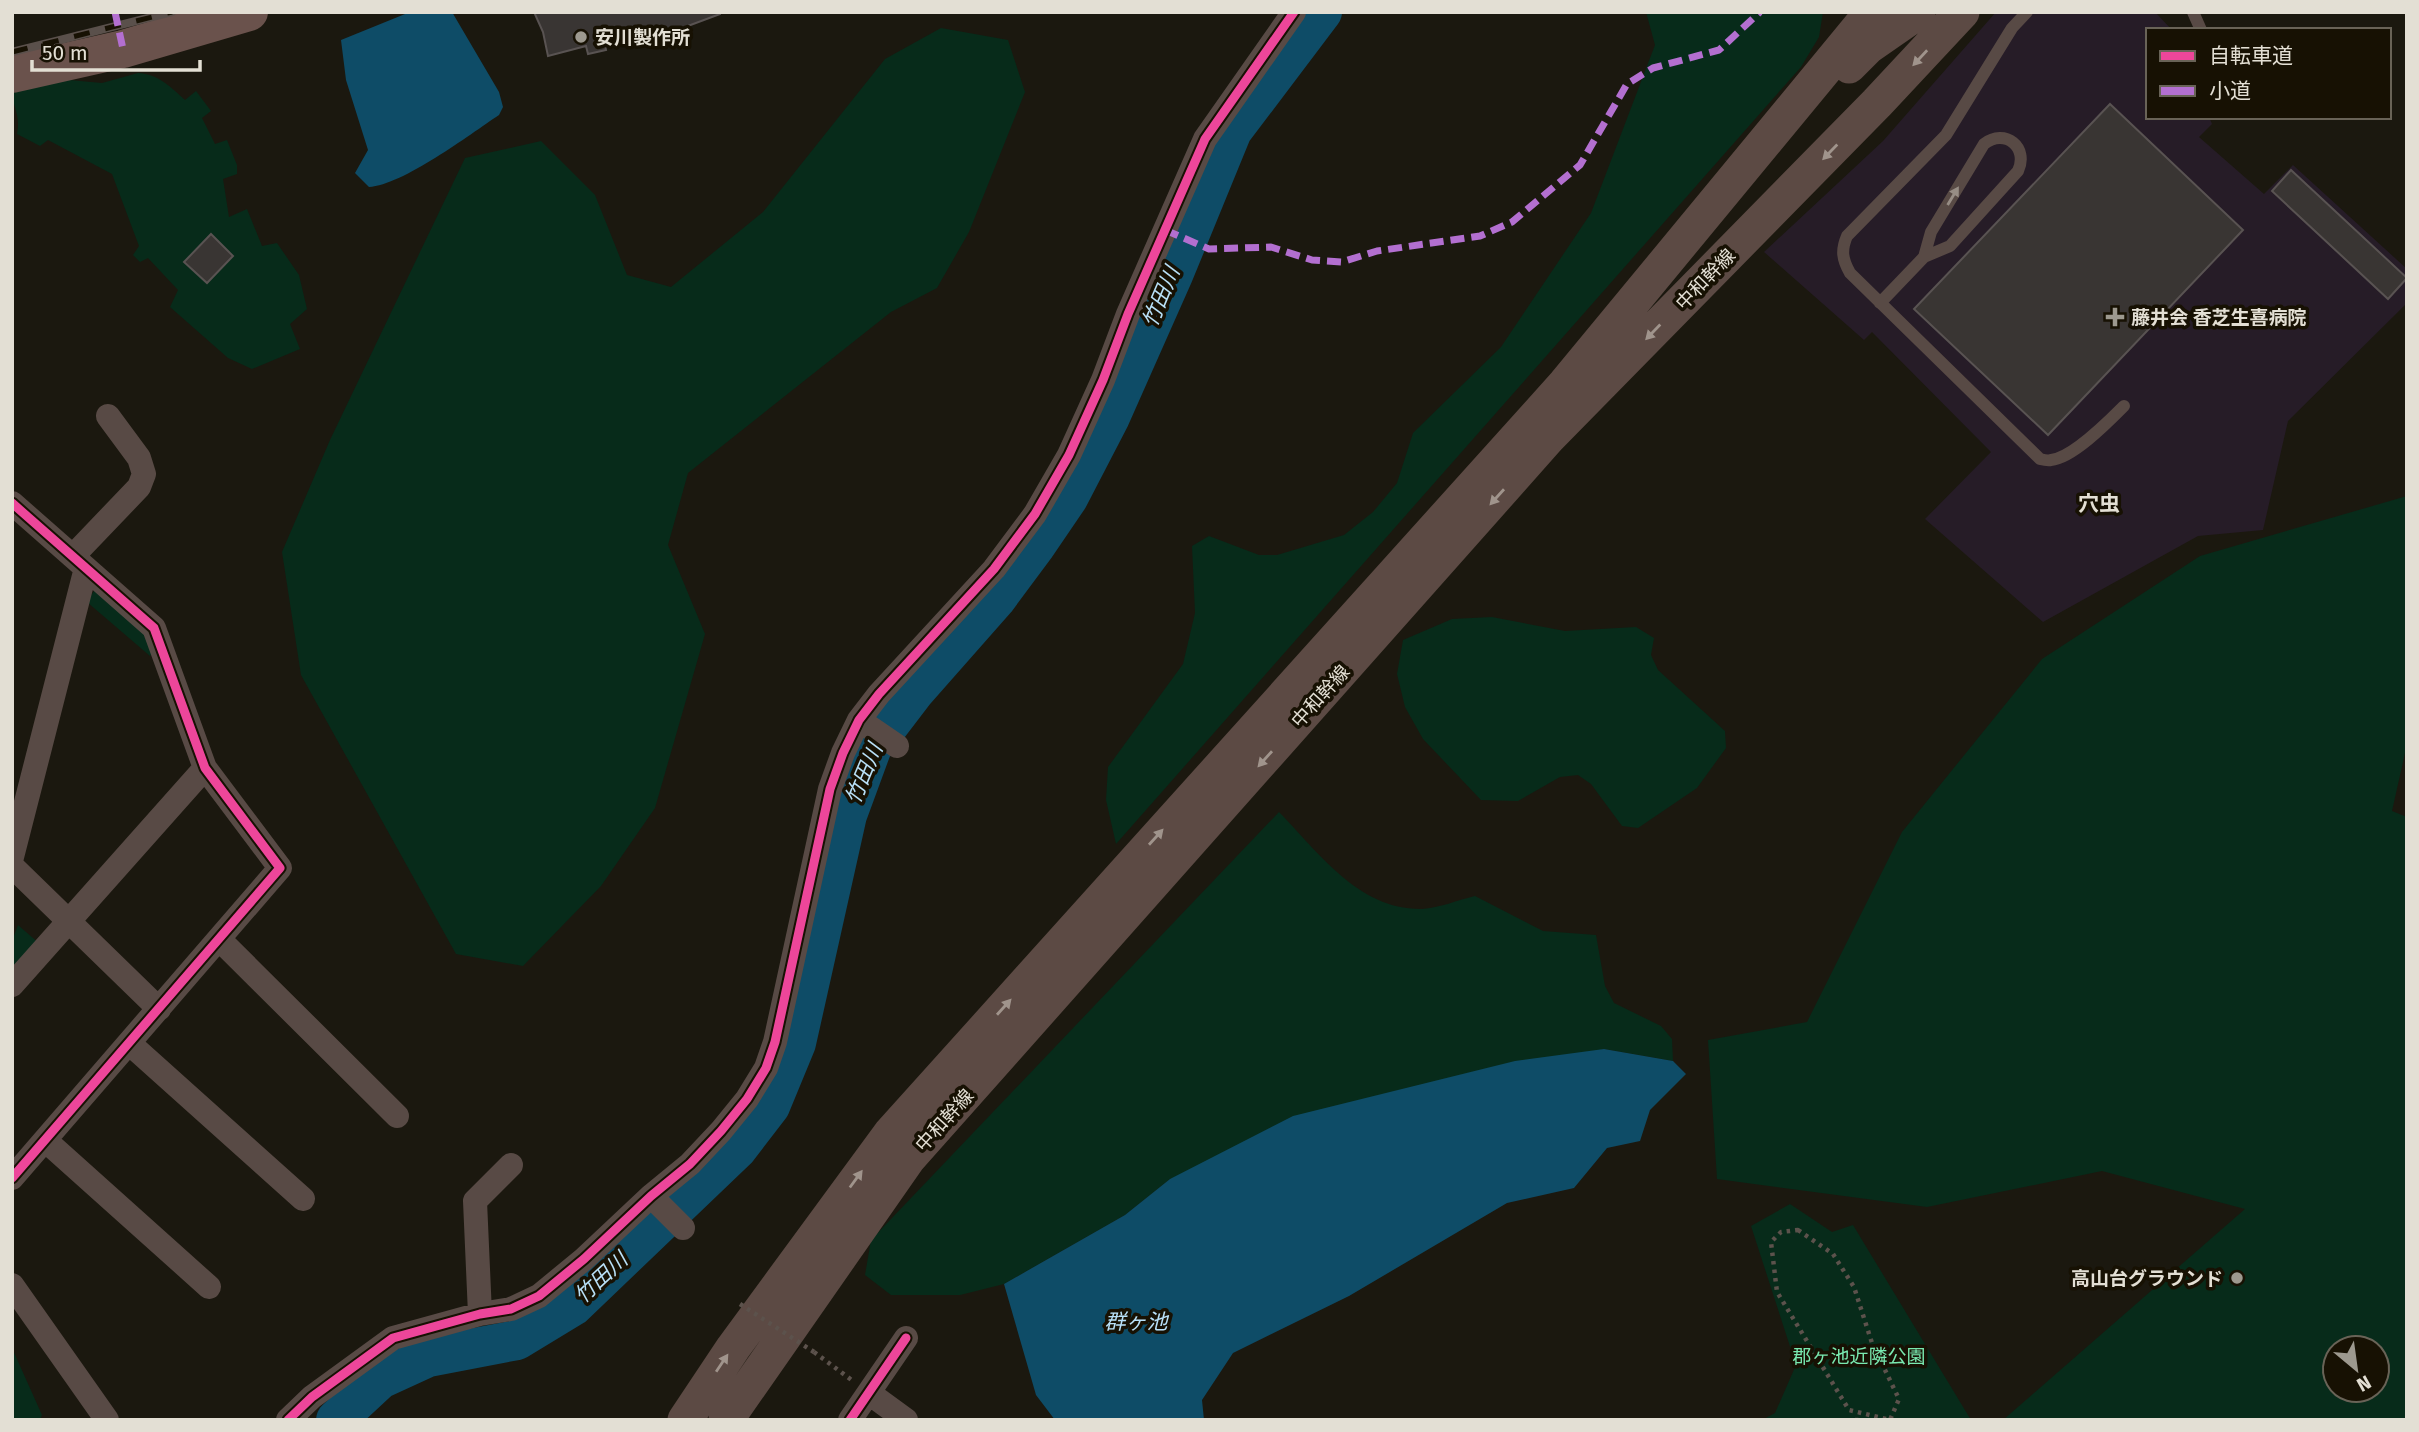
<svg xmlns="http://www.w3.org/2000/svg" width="2419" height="1432" font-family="'Fira Sans','Noto Sans JP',sans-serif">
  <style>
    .medical { fill: #261c27 }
    .green { fill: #072b1a; fill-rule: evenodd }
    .water { fill: #0e4c67 }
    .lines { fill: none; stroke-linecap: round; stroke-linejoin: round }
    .river { stroke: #0e4c67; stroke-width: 40 }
    .building { fill: #393533; stroke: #595352; stroke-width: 2 }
    .path { stroke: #5c524c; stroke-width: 4.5; stroke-dasharray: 3.5 5; stroke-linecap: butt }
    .service { stroke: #584a45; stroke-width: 12 }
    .minor { stroke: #584a45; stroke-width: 24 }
    .secondary { stroke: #5c4a44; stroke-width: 35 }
    .trunk { stroke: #6a524c; stroke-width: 38 }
    .rail-casing { stroke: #5a504b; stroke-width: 8 }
    .rail { stroke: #171103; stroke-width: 5; stroke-dasharray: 16; stroke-linecap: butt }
    .path-bridge { stroke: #5c524c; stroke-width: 4.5; stroke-dasharray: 3.5 5; stroke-linecap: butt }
    .quiet { stroke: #b36fd0; stroke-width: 7; stroke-dasharray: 14 7; stroke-linecap: butt }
    .cycleway-casing { stroke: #171103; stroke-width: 13 }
    .cycleway { stroke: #ed469a; stroke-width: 9 }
    .oneway { fill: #a0948c }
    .oneway2 { fill: #978d85 }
    .poi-dot { fill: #9d998f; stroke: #171103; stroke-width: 2.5 }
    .labels { text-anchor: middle; stroke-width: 7; stroke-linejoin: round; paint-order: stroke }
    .poi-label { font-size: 19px; font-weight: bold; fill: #e3dfd4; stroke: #171103; text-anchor: start }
    .street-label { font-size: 19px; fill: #e3dfd4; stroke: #171103 }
    .park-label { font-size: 19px; fill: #79e9b0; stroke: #171103 }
    .water-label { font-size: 21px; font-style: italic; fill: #b9e1f8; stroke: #171103 }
    .neighbourhood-label { font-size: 21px; font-weight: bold; fill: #e3dfd4; stroke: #171103 }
  </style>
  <rect width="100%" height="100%" fill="#1b180f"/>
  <!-- medical -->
  <path class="medical" d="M 1996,12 L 2155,12 L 2172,30 L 2148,30 L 2148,117 L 2209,117 L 2212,124 L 2199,137 L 2264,194 L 2293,165 L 2407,269 L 2407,303 L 2288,421 L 2263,530 L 2198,536 L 2043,622 L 1925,519 L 1991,452 L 1872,332 L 1864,340 L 1764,252 L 1883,141 Z"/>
  <!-- green -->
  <path class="green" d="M 1646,12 L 1823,12 L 1819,37 L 1801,67 L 1116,844 L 1106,800 L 1108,767 L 1183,664 L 1195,613 L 1192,546 L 1209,536 L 1259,555 L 1277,555 L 1344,535 L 1373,512 L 1397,483 L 1413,433 L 1501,347 L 1591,213 L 1655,45 Z
    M 941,28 L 1008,40 L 1025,92 L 969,232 L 937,288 L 891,312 L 688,473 L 668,545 L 705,634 L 655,808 L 601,886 L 523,966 L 456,954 L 301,675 L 282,552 L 330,440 L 465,158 L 541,141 L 595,195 L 627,275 L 671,287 L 763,212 L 885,59 Z
    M 138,73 C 158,74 171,87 185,100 L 196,91 L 211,111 L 202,118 L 215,144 L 227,140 L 237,165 L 237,174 L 223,179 L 229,217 L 247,209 L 262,246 L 277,243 L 299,275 L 307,309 L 290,324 L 300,349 L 252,369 L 228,358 L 170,307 L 178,290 L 148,258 L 140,262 L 133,255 L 139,246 L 112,174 L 48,140 L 40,146 L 17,134 C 21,113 12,108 12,89 L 69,80 L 102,83 Z
    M 2407,496 L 2407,744 L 2392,811 L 2407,817 L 2407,1420 L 2003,1420 L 2245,1209 L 2102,1171 L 1927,1207 L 1717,1179 L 1708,1040 L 1807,1022 L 1902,832 L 2042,659 L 2200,556 ZM 2335,1348 L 2377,1348 L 2377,1390 L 2335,1390 Z
    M 97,586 L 154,628 L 155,650 L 150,656 L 87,602 Z
    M 1492,617 L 1565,631 L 1636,627 L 1654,638 L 1651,655 L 1658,670 L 1725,731 L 1726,748 L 1697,788 L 1638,828 L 1622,826 L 1591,784 L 1578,775 L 1560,777 L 1518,801 L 1481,800 L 1423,739 L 1405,707 L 1397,674 L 1403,640 L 1452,619 Z
    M 1279,812 C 1319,853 1359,910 1422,909 C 1439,908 1458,900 1475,896 L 1543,931 L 1596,935 L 1605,986 L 1614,1003 L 1661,1026 L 1672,1039 L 1673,1061 L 1604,1049 L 1170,1179 L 1125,1215 L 1004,1284 L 960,1295 L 891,1295 L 865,1275 L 871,1240 Z
    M 18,925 L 41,945 L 12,979 L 12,941 Z
    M 1790,1204 L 1832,1232 L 1853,1225 L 1971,1420 L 1762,1420 L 1775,1413 L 1796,1365 L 1751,1226 Z
    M 12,1348 L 42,1415 L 40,1420 L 12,1420 Z"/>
  <!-- water -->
  <path class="water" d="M 410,12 L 452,12 L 499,92 L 503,107 L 499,115 C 469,135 403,185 369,187 L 355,173 L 368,150 L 346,80 L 341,40 Z
    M 1604,1049 L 1673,1061 L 1686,1074 L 1650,1110 L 1640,1141 L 1607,1148 L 1574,1188 L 1507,1203 L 1349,1296 L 1233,1353 L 1202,1400 L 1204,1420 L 1055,1420 L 1036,1395 L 1004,1284 L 1125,1215 L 1170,1179 L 1293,1116 L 1515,1061 Z"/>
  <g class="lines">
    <!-- river -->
    <path class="river" d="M 336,1420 L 380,1379 L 428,1357 L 517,1340 L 573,1306 L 737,1149 L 770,1106 L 796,1043 L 847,815 L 872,747 L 914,692 L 996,599 L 1036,545 L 1068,498 L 1110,417 L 1173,275 L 1232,131 L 1322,12"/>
  </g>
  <!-- building -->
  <path class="building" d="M 534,12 L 720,12 L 720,14 L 645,42 L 640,31 L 604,41 L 606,50 L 588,54 L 586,46 L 548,56 L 543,32 Z
    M 2110,104 L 2243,230 L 2048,435 L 1914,309 Z
    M 2291,170 L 2407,278 L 2388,299 L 2272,191 Z
    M 211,234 L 233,256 L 207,283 L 184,262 Z"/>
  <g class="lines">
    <!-- path -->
    <path class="path" d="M 1798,1230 L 1833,1254 L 1854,1287 L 1872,1343 L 1899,1399 L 1890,1420 L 1849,1410 L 1777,1292 L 1771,1242 L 1781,1232 Z
      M 814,1352 L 853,1381
      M 1855,1420 L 1859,1420"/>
    <!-- service -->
    <path class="service" d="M 2027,12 L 2012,28 L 1946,135 L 1847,236 C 1841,250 1842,259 1850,273 L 2040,459 C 2044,460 2048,461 2051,460 C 2073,458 2109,421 2124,406
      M 2193,12 L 2201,30
      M 1880,303 L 1924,257 L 1950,246 L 2018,171 C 2029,147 2005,128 1984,144 L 1931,232 L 1924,257"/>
    <!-- minor -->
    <path class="minor" d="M 12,503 L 154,628 L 205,768 L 280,868 L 12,1178
      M 73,556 L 139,487 L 144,474 L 139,458 L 108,416
      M 859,720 L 897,746
      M 12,857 L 86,568
      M 12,866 L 159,1009
      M 219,939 L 397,1116
      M 12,985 L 205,768
      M 129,1043 L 303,1199
      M 45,1140 L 209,1287
      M 651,1196 L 683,1228
      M 12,1285 L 107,1420
      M 480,1314 L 475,1201 L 511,1165
      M 869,1393 L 906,1420
      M 288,1420 L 312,1397 L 393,1338 L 480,1314 L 511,1309 L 539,1296 L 584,1259 L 651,1196 L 690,1164 L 721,1131 L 747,1099 L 766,1068 L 775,1042 L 830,789 L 843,753 L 859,720 L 879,694 L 994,569 L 1035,514 L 1069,455 L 1103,380 L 1128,314 L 1205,139 L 1294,12
      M 850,1420 L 906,1338"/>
    <!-- secondary -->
    <path class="secondary" d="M 1849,66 L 1869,46 L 1918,12
      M 685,1420 L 733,1348 L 890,1134 L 1565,384 L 1872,12
      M 726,1420 L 908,1159 L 1549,437 L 1877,103 L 1962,12"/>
    <!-- trunk -->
    <path class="trunk" d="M 12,74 L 123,49 L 249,12"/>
    <!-- rail casing -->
    <g class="rail-casing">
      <path id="rail" d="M 12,52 L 172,12"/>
    </g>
    <!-- rail -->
    <use href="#rail" class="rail"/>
    <!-- path-bridge -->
    <path class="path-bridge" d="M 740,1304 L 814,1352"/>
    <!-- quiet -->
    <path class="quiet" d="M 115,12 L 123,49
      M 1165,230 L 1209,249 L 1271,247 L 1312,260 L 1342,262 L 1377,251 L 1480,236 L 1512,222 L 1580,165 L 1627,84 L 1653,68 L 1719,50 L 1760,12"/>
    <!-- cycleway casing -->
    <g class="cycleway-casing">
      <path id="cycleway" d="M 12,503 L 154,628 L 205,768 L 280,868 L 12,1178
        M 288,1420 L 312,1397 L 393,1338 L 480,1314 L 511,1309 L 539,1296 L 584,1259 L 651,1196 L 690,1164 L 721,1131 L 747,1099 L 766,1068 L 775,1042 L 830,789 L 843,753 L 859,720 L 879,694 L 994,569 L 1035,514 L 1069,455 L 1103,380 L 1128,314 L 1205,139 L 1294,12
        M 850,1420 L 906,1338"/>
    </g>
    <!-- cycleway -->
    <use href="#cycleway" class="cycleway"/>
  </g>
  <!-- one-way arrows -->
  <defs><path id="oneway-solid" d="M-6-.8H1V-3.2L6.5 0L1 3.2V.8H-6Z" transform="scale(1.75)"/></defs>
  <g class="oneway">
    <use href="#oneway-solid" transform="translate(1920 58) rotate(133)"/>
    <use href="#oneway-solid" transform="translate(1830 152) rotate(134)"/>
    <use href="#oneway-solid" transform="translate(1653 332) rotate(134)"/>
    <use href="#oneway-solid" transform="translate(1497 497) rotate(132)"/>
    <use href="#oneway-solid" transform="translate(1265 759) rotate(132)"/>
    <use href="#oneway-solid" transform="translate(1156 837) rotate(-48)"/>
    <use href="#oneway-solid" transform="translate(1004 1007) rotate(-48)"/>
    <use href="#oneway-solid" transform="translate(856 1179) rotate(-54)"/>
    <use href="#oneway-solid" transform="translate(722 1363) rotate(-56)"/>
  </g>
  <use class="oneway2" href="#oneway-solid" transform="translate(1953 196) rotate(-59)"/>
  <!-- markers -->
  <g class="poi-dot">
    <circle cx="581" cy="37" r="7"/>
    <path d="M2111.5 306.5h7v7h7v7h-7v7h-7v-7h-7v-7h7z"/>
    <circle cx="2237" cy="1278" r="7"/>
  </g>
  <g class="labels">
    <!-- poi labels -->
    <g class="poi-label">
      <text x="595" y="44">安川製作所</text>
      <text x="2131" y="324">藤井会 香芝生喜病院</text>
      <text x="2223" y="1285" text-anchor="end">高山台グラウンド</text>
    </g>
    <!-- street labels -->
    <g class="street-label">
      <text transform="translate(1705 279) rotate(-46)" y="7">中和幹線</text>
      <text transform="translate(1320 696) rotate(-48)" y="7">中和幹線</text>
      <text transform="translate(944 1120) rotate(-48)" y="7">中和幹線</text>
    </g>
    <!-- park labels -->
    <g class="park-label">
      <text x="1859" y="1363">郡ヶ池近隣公園</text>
    </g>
    <!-- water labels -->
    <g class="water-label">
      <text transform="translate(1161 297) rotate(-67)" y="7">竹田川</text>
      <text transform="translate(864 774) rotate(-67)" y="7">竹田川</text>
      <text transform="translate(601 1278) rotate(-43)" y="7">竹田川</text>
      <text x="1136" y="1329">群ヶ池</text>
    </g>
    <!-- neighbourhood labels -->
    <g class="neighbourhood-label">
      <text x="2099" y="511">穴虫</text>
    </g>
  </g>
  <!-- border -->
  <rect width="2419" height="1432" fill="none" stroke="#e3dfd4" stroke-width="28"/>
  <!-- legend -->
  <rect x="2146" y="28" width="245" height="91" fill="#171103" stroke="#696357" stroke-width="2"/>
  <rect x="2160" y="51" width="35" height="10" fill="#ed469a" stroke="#696357" stroke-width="2"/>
  <text x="2209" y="63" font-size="21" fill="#e3dfd4">自転車道</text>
  <rect x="2160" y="86" width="35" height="10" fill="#b36fd0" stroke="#696357" stroke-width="2"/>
  <text x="2209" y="98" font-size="21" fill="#e3dfd4">小道</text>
  <!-- north arrow -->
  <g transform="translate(2356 1369) rotate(151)"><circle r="33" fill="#171103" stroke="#696357" stroke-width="2"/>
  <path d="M0-5L12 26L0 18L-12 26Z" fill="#9d998f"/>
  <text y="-10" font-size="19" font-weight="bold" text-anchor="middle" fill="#e3dfd4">N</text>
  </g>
  <!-- scale -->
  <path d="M32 60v10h168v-10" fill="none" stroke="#e3dfd4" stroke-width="3.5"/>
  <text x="42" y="60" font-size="21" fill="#e3dfd4" stroke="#171103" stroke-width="5" paint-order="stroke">50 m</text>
</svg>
